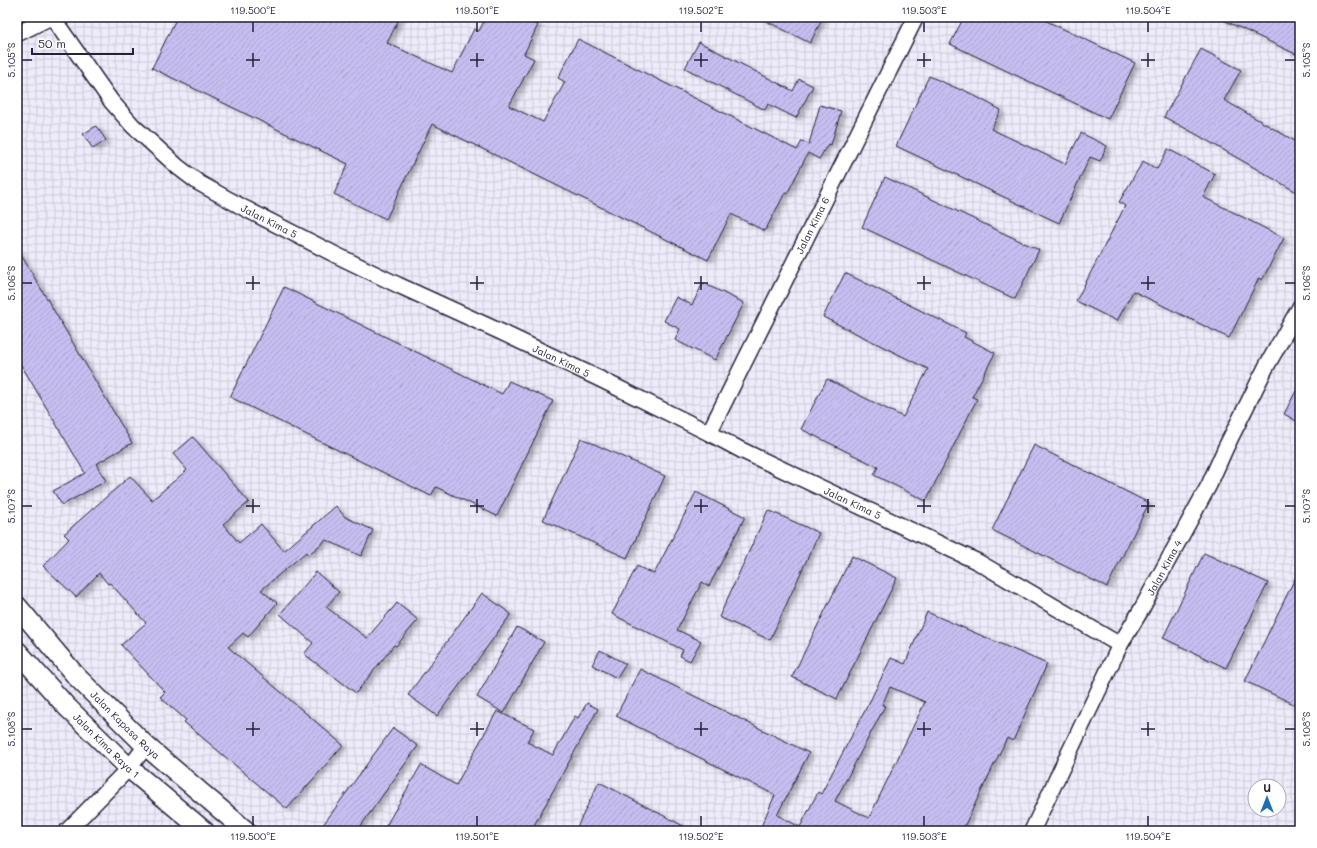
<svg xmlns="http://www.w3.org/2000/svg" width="1317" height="848" font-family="Mali,sans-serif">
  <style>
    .industrial { fill: url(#industrial-grid); fill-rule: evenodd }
    .building { fill: url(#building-hatch); stroke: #22223b; fill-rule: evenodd; filter: url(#shadow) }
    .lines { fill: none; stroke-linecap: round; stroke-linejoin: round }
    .minor-casing { stroke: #22223b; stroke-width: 18 }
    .major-casing { stroke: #22223b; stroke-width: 22 }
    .minor { stroke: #fff; stroke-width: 15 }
    .major { stroke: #fff; stroke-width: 19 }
    .ticks { fill: none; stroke: #22223b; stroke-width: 1.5 }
    .labels { text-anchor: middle; stroke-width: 3; stroke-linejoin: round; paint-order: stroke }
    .street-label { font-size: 10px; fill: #22223b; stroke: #fff }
    .neatline { fill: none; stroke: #22223b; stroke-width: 1.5 }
    .ticks-label { font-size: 10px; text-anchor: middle; fill: #22223b }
  </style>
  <defs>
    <pattern id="industrial-grid" width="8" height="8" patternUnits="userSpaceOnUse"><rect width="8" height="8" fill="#eeecfa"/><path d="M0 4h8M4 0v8" fill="none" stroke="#cccad7"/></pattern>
    <pattern id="building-hatch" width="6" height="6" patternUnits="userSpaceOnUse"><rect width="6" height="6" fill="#c6bef0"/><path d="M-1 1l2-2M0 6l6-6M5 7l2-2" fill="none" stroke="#aaa3cf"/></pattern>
    <filter id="shadow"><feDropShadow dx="4.5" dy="2.5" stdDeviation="2" flood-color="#0004"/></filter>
  </defs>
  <rect width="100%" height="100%" fill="#fff"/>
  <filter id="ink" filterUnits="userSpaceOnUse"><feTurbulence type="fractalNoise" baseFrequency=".025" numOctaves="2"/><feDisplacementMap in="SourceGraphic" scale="8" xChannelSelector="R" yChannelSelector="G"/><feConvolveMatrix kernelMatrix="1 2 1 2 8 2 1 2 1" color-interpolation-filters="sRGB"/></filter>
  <g filter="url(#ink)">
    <!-- industrial -->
    <path class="industrial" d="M 17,17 L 1300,17 L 1300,831 L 17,831 ZM 1255,786 L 1279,786 L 1279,810 L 1255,810 Z"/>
    <!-- building -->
    <path class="building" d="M 177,17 L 400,17 L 387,43 L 452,73 L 474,29 L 479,31 L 486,17 L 521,17 L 538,25 L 524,54 L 534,59 L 509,106 L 543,122 L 565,82 L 558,78 L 578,39 L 797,150 L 802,141 L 809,144 L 820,105 L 841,111 L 831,145 L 828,144 L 819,159 L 808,153 L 787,194 L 785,193 L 765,231 L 731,214 L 708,260 L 432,124 L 386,219 L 334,194 L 348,164 L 152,68 Z
      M 758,17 L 823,17 L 810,43 Z
      M 964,17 L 1038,17 L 1135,63 L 1108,119 L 950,44 Z
      M 1217,17 L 1300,17 L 1300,56 Z
      M 699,42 L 793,91 L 799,79 L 813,86 L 796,118 L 768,104 L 765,110 L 685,68 Z
      M 1201,49 L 1241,70 L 1224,100 L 1300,144 L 1300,194 L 1194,133 L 1164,117 Z
      M 929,76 L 961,90 L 962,89 L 1001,110 L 991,129 L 1065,164 L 1081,133 L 1107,146 L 1100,161 L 1090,157 L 1059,223 L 896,146 Z
      M 96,126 L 106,140 L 93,149 L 83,134 Z
      M 1168,149 L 1215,174 L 1203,197 L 1284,238 L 1262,280 L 1259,278 L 1229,338 L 1133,291 L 1117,321 L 1076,301 L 1125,206 L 1119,202 L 1143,161 L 1157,169 Z
      M 885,177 L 1039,250 L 1015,299 L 862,227 Z
      M 17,248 L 132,443 L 96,464 L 106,481 L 62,505 L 53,491 L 85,473 L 17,358 Z
      M 845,273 L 966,333 L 964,337 L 995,353 L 972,397 L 977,399 L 926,501 L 874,475 L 878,467 L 801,429 L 827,379 L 903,417 L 928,369 L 823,317 Z
      M 703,283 L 744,303 L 715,360 L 675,340 L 680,329 L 664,321 L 676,297 L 692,305 Z
      M 284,287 L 502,394 L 509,381 L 553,401 L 497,516 L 436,487 L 431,496 L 230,397 Z
      M 1300,383 L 1300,423 L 1284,414 Z
      M 193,437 L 249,502 L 223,524 L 239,543 L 261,524 L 284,551 L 336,506 L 345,517 L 373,530 L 361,556 L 326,540 L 308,555 L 306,552 L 261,590 L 277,603 L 248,637 L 243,633 L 228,647 L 343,745 L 287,809 L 184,722 L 186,720 L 160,697 L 165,692 L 121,645 L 146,623 L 110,583 L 108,584 L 99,573 L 76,597 L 43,566 L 69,539 L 64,534 L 130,476 L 152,500 L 187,470 L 173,454 Z
      M 581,438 L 665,476 L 627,558 L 543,520 Z
      M 1034,445 L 1149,503 L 1107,587 L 992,530 Z
      M 696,492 L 745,517 L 709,586 L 702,582 L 677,630 L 701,641 L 690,661 L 680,656 L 683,650 L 612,614 L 637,566 L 654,574 Z
      M 768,510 L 819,533 L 770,640 L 719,617 Z
      M 1204,553 L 1268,583 L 1226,668 L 1163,638 Z
      M 852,556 L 897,578 L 837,699 L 792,677 Z
      M 1300,568 L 1300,707 L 1245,681 Z
      M 316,572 L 339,592 L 326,607 L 367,638 L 397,603 L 418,620 L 396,646 L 394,645 L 356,693 L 304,654 L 313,643 L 280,614 Z
      M 482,593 L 511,614 L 437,716 L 408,695 Z
      M 927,612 L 1047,664 L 1013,741 L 1007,738 L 962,831 L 759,831 L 775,795 L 616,716 L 640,669 L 809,753 L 777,815 L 800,827 L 818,792 L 821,794 L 871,699 L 891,658 L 905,664 ZM 890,687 L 925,702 L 869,818 L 835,801 L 885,706 L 882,705 Z
      M 517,627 L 544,642 L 504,713 L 477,697 Z
      M 600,650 L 626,664 L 617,678 L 592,665 Z
      M 587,703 L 598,709 L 531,831 L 383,831 L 421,765 L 456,785 L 497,711 L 534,729 L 527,742 L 553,755 L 575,716 L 578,718 Z
      M 393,728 L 418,746 L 357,831 L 332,831 L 323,825 Z
      M 599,782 L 693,831 L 575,831 Z"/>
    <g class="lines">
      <!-- minor casing -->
      <g class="minor-casing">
        <g id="minor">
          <path id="s1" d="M 52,17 L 111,101 L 133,126 L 178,167 L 199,183 L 244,208 L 336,255 L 398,285 L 501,332 L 600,379 L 709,433 L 741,450 L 978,562 L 1120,645"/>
          <path d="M 17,34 L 51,17"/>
          <path id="s2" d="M 709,433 L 916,17"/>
          <path d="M 67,831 L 129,768 L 146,746"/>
          <path id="s3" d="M 1032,831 L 1120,645 L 1141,610 L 1209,485 L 1226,447 L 1266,367 L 1300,307"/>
        </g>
      </g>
      <!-- major casing -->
      <g class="major-casing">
        <g id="major">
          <path id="s4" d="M 17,606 L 76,676 L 146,746 L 246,831"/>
          <path id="s5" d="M 17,651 L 66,706 L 129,768 L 204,831"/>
        </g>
      </g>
      <!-- minor -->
      <use href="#minor" class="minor"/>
      <!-- major -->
      <use href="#major" class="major"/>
    </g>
  </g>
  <!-- ticks -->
  <path class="ticks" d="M 253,22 L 253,32M 477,22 L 477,32M 701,22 L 701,32M 924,22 L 924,32M 1148,22 L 1148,32M 253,53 L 253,67M 477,53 L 477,67M 701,53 L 701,67M 924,53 L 924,67M 1148,53 L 1148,67M 22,60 L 32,60M 246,60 L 260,60M 470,60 L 484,60M 694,60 L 708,60M 917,60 L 931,60M 1141,60 L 1155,60M 1285,60 L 1295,60M 253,276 L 253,290M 477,276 L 477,290M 701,276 L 701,290M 924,276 L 924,290M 1148,276 L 1148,290M 22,283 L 32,283M 246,283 L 260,283M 470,283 L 484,283M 694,283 L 708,283M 917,283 L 931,283M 1141,283 L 1155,283M 1285,283 L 1295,283M 253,499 L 253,513M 477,499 L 477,513M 701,499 L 701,513M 924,499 L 924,513M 1148,499 L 1148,513M 22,506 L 32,506M 246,506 L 260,506M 470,506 L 484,506M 694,506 L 708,506M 917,506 L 931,506M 1141,506 L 1155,506M 1285,506 L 1295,506M 253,722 L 253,736M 477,722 L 477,736M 701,722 L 701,736M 924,722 L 924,736M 1148,722 L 1148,736M 22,729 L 32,729M 246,729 L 260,729M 470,729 L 484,729M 694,729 L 708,729M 917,729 L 931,729M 1141,729 L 1155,729M 1285,729 L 1295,729M 253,816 L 253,826M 477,816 L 477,826M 701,816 L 701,826M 924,816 L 924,826M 1148,816 L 1148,826"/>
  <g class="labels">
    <!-- street labels -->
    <g class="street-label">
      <text dy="4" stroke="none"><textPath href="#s1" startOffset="303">Jalan Kima 5</textPath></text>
      <text dy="4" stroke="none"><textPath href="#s2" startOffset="232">Jalan Kima 6</textPath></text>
      <text dy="4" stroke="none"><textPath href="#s1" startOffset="627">Jalan Kima 5</textPath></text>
      <text dy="4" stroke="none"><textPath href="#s1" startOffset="951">Jalan Kima 5</textPath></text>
      <text dy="4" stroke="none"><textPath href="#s3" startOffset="295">Jalan Kima 4</textPath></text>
      <text dy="4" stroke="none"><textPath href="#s4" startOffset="161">Jalan Kapasa Raya</textPath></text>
      <text dy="4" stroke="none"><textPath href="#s5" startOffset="130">Jalan Kima Raya 1</textPath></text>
    </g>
  </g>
  <!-- margin -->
  <rect width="1317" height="848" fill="none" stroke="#fff" stroke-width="44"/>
  <!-- north arrow -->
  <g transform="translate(1267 798)"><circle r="19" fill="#ffffff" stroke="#a7a7b1"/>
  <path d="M0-3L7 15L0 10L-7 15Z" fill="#1f6fb2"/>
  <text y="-6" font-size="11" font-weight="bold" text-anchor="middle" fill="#22223b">U</text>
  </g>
  <!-- scale -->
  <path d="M32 48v6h101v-6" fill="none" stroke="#22223b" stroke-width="2"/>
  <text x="38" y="48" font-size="12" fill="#22223b" stroke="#ffffff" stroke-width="3" paint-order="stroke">50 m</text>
  <rect x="22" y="22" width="1273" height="804" class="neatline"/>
  <g class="ticks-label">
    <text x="253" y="14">119.500°E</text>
    <text x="477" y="14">119.501°E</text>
    <text x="701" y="14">119.502°E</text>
    <text x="924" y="14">119.503°E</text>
    <text x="1148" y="14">119.504°E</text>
    <text transform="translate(11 60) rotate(-90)" y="4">5.105°S</text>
    <text transform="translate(1306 60) rotate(-90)" y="4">5.105°S</text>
    <text transform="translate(11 283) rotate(-90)" y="4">5.106°S</text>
    <text transform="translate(1306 283) rotate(-90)" y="4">5.106°S</text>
    <text transform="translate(11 506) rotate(-90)" y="4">5.107°S</text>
    <text transform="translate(1306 506) rotate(-90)" y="4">5.107°S</text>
    <text transform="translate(11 729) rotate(-90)" y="4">5.108°S</text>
    <text transform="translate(1306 729) rotate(-90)" y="4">5.108°S</text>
    <text x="253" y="840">119.500°E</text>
    <text x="477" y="840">119.501°E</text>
    <text x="701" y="840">119.502°E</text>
    <text x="924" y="840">119.503°E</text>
    <text x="1148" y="840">119.504°E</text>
  </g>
</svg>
